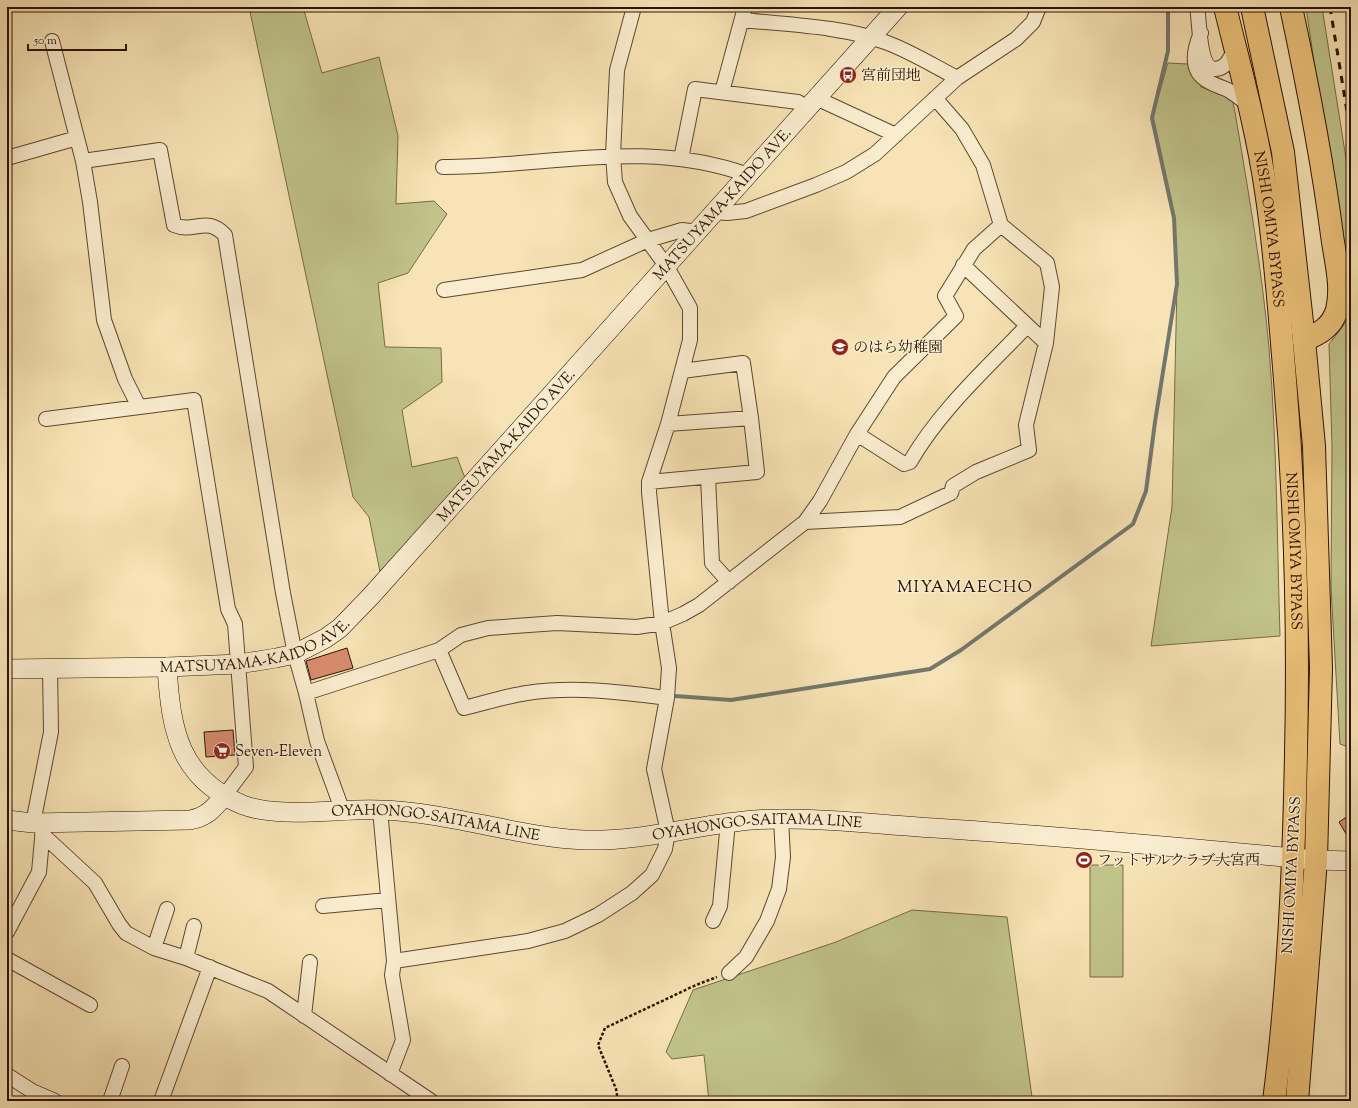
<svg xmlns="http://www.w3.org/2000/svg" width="1358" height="1108" font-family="'Sorts Mill Goudy','Noto Serif JP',serif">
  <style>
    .green { fill: #c1c38b; stroke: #776a46 }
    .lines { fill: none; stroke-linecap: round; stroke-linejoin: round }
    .stream { stroke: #72786e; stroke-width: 4 }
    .building { fill: #d78b6e; stroke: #2d1200 }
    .street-casing { stroke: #60462d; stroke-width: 16 }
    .secondary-casing { stroke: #2d1200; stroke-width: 20 }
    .highway-casing { stroke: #2d1200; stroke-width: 24 }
    .path { stroke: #2d1200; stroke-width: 2.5; stroke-dasharray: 3 2; stroke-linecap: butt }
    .street { stroke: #faedcf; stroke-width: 14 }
    .secondary { stroke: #faedcf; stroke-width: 19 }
    .highway { stroke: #ecc27a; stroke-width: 22 }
    .rail { stroke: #2d1200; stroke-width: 3; stroke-dasharray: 7 7; stroke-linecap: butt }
    .labels { text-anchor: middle; stroke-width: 3; stroke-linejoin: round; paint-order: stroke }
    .poi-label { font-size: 15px; fill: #2d1200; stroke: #faedcf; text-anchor: start }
    .street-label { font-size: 15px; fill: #2d1200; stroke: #faedcf }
    .quarter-label { font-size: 17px; letter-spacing: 1px; fill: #2d1200; stroke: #faedcf }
  </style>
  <rect width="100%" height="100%" fill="#f7e3b5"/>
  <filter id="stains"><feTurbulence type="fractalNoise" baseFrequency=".005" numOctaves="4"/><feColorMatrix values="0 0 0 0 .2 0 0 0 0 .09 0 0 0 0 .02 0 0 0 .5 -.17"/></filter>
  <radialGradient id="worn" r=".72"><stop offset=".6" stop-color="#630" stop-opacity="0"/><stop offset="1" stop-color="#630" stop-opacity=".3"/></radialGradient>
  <!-- green -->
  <path class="green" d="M 249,7 L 303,7 L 322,73 L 379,57 L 398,136 L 396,204 L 434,201 L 447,214 L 408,273 L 378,283 L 385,347 L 441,348 L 442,382 L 402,410 L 412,467 L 457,457 L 465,478 L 380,572 L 369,517 L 353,497 Z
    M 1306,7 L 1322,7 L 1351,190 L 1351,298 L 1342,253 Z
    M 1168,63 L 1188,64 L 1201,87 L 1232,98 L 1235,112 C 1248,190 1262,269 1269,348 C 1277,444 1277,540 1280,636 L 1151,646 L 1172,507 L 1177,284 L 1174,218 L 1152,118 Z
    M 1351,316 L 1351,748 L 1340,744 L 1331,588 L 1332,447 L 1329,344 Z
    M 1090,865 L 1123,865 L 1123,977 L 1090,977 Z
    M 912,910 L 1007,917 L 1032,1097 L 1017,1101 L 709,1101 L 704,1055 L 672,1059 L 666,1052 L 693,990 L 836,942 Z"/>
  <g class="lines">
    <!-- stream -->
    <path class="stream" d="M 675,696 L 731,700 L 930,669 L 961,650 L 1133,524 L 1146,491 L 1155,422 L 1177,284 L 1174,218 L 1152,118 L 1168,51 L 1168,7"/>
  </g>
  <!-- building -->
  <path class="building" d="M 347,648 L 353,668 L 311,680 L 306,661 Z
    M 233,730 L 235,755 L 206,757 L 204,732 Z
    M 1351,814 L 1351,842 L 1339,822 Z"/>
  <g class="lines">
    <!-- street casing -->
    <g class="street-casing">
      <path id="street" d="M 1197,7 C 1200,21 1198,68 1215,69 C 1227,69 1231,56 1235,48
        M 743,20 C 790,25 841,26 885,42 C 910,51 934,66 957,78
        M 1201,33 C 1194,49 1189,71 1208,81 C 1214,85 1221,87 1228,90 C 1235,94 1242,100 1249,105
        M 52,41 L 83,161 L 160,150 L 174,225 C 195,234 206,215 225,235 L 283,593 L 295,654 L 306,693 L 317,741 L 342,809
        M 722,92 L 745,7
        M 816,98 L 896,135
        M 7,158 L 77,138
        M 681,159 L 695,89 L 798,102 L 807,108
        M 83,161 L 90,202 L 104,320 L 125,379 L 139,407
        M 443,167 C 548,167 644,138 748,175
        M 716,212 L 727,213 L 746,211 L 816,185 L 846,172 L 875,154 L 957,78 L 1016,39 L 1033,22 L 1039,7
        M 963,265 L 1046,343
        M 444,290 L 582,270 L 648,240 L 682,230 L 699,232
        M 682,371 L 743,363 L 751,418
        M 46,419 L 194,400 L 228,609 L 235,624 L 246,767 L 225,795
        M 857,434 L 904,464 L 910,462 C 940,410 986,369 1027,326
        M 708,477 L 712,563 L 729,582
        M 649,482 L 757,472 L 751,418 L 668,424
        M 805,522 L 820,501 L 857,434 L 894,377 L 956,316 L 945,296 L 974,249 L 1001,225
        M 439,650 L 464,708 C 485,703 506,696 527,693 C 574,686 620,692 667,698
        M 306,693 L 439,650 L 461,635 L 488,628 L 557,623 L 637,627 L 662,623 L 683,614 L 699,605 L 805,522 L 900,517 L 951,493 L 953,486 L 976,472 L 1029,450 L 1026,425 L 1046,343 L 1052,287 L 1047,263 L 1001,225 L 983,165 L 962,129 L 935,98
        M 380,810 L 394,961 L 392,975 L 403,1040 L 390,1074
        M 33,823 L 51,732 L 50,667
        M 42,834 L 95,883 L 119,924 L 126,933 L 154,948 L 186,958 L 268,991 L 431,1101
        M 323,906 L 388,900
        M 713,921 L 720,906 L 728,822
        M 7,932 L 39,872 L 43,828
        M 154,948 L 167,909
        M 186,958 L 194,926
        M 7,959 L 90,1005
        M 394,961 L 528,941 L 565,931 L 598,915 L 632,893 L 652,875 L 665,849 L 668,832 L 654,769 L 667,698 L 669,668 L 662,623 L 649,492 L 649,482 L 668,424 L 690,340 L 690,308 L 667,267 L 630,216 L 615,182 L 613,155 L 617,70 L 634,7
        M 729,973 L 746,957 L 767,921 L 779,889 L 783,857 L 781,819
        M 304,1016 L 310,962
        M 7,1075 L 32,1091 L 55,1101
        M 110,1101 L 122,1066
        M 161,1101 L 210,967"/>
    </g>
    <!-- secondary casing -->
    <g class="secondary-casing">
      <g id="secondary">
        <path id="s1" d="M 167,667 C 171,729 178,778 243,805 C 279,819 341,808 380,810 C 450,812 516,837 585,840 C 650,842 713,819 778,819 C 829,818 883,825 934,828 C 1062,836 1189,848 1316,860 L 1351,861"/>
        <path id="s2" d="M 7,669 L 167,667 L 239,664 L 276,658 L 295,654 L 326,638 L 340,628 L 371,596 L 898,7"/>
        <path d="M 7,820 L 33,823 L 190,820 C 207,817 214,808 225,795"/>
      </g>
    </g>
    <!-- highway casing -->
    <g class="highway-casing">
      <g id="highway">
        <path id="s3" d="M 1225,7 C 1240,68 1257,129 1266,191 C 1275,249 1279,308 1284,367 C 1295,496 1299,624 1296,753 C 1294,869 1289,986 1274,1101"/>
        <path d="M 1252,7 L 1283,152 L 1304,340 L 1314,446 L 1321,668 L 1316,860 L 1297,1101"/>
        <path d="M 1291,7 C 1307,82 1322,158 1332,235 C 1335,259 1343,286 1337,310 C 1332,327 1319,334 1304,340"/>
      </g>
    </g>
    <!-- path -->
    <path class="path" d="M 618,1101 L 616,1089 L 598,1045 L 605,1028 L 696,985 L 717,977"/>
    <!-- street -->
    <use href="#street" class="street"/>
    <!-- secondary -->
    <use href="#secondary" class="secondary"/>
    <!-- highway -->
    <use href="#highway" class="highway"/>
    <!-- rail -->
    <path class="rail" d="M 1330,7 L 1351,136"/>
  </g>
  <!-- icons -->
  <defs>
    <g id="bus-disc" transform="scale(0.9)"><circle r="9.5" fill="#8f2418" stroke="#faedcf"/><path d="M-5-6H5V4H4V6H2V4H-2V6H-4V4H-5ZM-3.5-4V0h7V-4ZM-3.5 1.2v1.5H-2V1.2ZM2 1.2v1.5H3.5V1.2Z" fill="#fff"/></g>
    <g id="school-disc" transform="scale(0.9)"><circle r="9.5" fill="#8f2418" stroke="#faedcf"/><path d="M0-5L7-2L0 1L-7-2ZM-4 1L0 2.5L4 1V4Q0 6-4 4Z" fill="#fff"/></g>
    <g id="supermarket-disc" transform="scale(0.9)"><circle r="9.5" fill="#8f2418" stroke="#faedcf"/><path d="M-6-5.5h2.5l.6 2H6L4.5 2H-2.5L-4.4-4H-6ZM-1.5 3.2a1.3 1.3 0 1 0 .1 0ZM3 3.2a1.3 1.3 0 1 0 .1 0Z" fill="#fff"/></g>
    <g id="stadium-disc" transform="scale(0.9)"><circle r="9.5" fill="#8f2418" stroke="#faedcf"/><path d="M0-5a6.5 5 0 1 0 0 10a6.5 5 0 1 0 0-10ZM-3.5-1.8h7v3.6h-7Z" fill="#fff"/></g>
  </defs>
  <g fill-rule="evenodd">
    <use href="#bus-disc" x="848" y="75"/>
    <use href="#school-disc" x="840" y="347"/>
    <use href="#supermarket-disc" x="222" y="751"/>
    <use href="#stadium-disc" x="1084" y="860"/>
  </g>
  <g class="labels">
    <!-- poi labels -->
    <g class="poi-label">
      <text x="861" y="80">宮前団地</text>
      <text x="853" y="352">のはら幼稚園</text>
      <text x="235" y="756">Seven-Eleven</text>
      <text x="1097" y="865">フットサルクラブ大宮西</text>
    </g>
    <!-- street labels -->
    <g class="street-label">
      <text dy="5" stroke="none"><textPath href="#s2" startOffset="912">MATSUYAMA-KAIDO AVE.</textPath></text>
      <text dy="5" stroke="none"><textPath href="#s3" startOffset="227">NISHI OMIYA BYPASS</textPath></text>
      <text dy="5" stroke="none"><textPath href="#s2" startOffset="588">MATSUYAMA-KAIDO AVE.</textPath></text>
      <text dy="5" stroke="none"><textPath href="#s3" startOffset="550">NISHI OMIYA BYPASS</textPath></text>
      <text dy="5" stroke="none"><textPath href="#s2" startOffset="252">MATSUYAMA-KAIDO AVE.</textPath></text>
      <text dy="5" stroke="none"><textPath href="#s1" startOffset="363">OYAHONGO-SAITAMA LINE</textPath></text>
      <text dy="5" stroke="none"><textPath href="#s1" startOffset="687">OYAHONGO-SAITAMA LINE</textPath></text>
      <text transform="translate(1291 875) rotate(-87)" y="5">NISHI OMIYA BYPASS</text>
    </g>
    <!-- quarter labels -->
    <g class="quarter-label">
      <text x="965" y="592">MIYAMAECHO</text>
    </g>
  </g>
  <!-- margin -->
  <rect width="1358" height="1108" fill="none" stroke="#f7e3b5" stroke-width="24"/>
  <rect x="8" y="8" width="1342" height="1092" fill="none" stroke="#2d1200" stroke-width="2"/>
  <rect x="12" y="12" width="1334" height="1084" fill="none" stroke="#2d1200"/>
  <!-- scale -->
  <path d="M28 44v6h98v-6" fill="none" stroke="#2d1200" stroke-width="2"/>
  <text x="34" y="44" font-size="12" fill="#2d1200" stroke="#faedcf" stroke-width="3" paint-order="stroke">50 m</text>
  <rect width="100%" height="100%" filter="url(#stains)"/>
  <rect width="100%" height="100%" fill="url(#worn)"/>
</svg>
